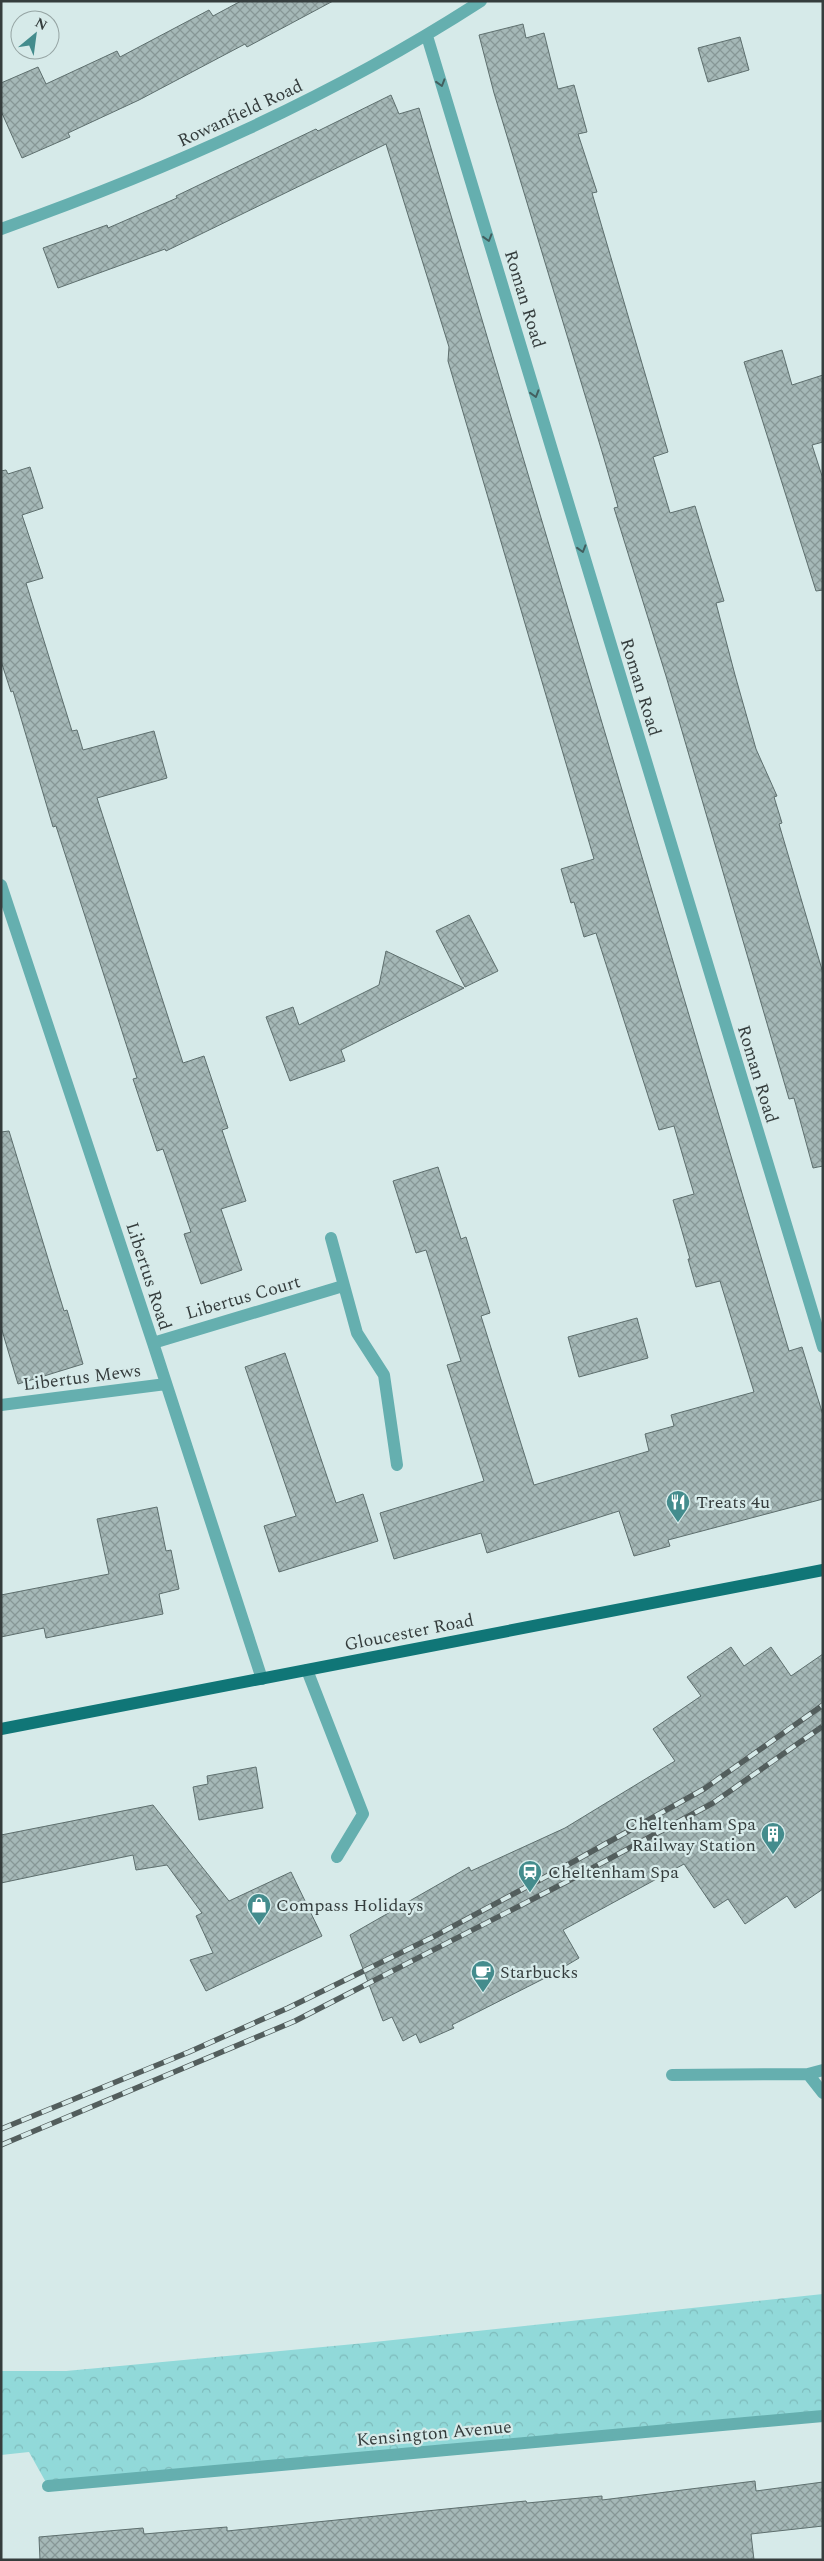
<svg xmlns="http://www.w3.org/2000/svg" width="824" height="2561" font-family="Spectral,serif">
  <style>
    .park { fill: url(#park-crowns) }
    .building { fill: url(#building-cross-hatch); stroke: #5e6f6e }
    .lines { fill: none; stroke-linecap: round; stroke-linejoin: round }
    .minor { stroke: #65afaf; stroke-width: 12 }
    .major { stroke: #107677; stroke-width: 12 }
    .rail-casing { stroke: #535e5d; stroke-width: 5.5 }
    .rail { stroke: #d6eae9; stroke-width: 4; stroke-dasharray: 11; stroke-linecap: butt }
    .oneway { stroke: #435f5f }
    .labels { text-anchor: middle; stroke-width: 4.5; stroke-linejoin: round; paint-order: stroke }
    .street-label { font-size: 18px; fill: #353d3d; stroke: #d6eae9 }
    .poi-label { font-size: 18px; fill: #353d3d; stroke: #d6eae9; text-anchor: start }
  </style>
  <defs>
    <pattern id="park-crowns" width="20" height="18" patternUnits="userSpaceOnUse" patternTransform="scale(1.25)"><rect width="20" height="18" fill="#91d9d9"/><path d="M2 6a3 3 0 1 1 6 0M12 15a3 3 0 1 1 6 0" fill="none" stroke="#7ebbbb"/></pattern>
    <pattern id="building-cross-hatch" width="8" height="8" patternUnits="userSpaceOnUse" patternTransform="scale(1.25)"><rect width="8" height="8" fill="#a5b8b7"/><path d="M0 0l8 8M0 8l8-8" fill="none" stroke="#879796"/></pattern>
  </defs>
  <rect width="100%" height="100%" fill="#d6eae9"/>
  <!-- park -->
  <path class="park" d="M 823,2294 L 823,2416 L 48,2486 L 29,2452 L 1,2455 L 1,2371 L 66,2371 L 365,2343 Z"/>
  <!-- building -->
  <path class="building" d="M 241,1 L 333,1 L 247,47 L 245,44 L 139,100 L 68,133 L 70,137 L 22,158 L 1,111 L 1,83 L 38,67 L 46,84 L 117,51 L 120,57 L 209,10 L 213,16 Z
    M 523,24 L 526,38 L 544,33 L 558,89 L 574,85 L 587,132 L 578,134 L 597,192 L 592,193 L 668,452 L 653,457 L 670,513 L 695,506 L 724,601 L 716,603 L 735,675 L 756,749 L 777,796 L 774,797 L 782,823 L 779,824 L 823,973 L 823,1166 L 813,1168 L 794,1098 L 789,1099 L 666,676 L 614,508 L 618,507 L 603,455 L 494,93 L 479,35 Z
    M 740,37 L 749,70 L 708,82 L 698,48 Z
    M 391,95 L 399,114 L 419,108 L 789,1351 L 802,1347 L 823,1415 L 823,1499 L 668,1540 L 670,1546 L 634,1556 L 619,1511 L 487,1553 L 481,1533 L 394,1559 L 380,1513 L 484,1481 L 447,1365 L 461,1361 L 426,1250 L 416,1253 L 393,1181 L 438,1167 L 461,1239 L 466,1237 L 490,1313 L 481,1316 L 534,1485 L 649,1451 L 645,1434 L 674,1426 L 671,1415 L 754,1392 L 720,1281 L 696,1287 L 688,1259 L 690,1259 L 673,1200 L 694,1194 L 674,1126 L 659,1130 L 596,933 L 584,937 L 574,902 L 571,903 L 561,869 L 594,859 L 448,361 L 449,347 L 386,144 L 166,251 L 165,249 L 58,288 L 43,248 L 107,225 L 108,228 L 177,198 L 176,196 L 316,129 L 318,131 Z
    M 782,350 L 792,385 L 823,375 L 823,442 L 812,445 L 823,479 L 823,590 L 816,591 L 744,362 Z
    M 30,467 L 43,508 L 22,515 L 43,578 L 26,583 L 72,731 L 77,730 L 83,750 L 154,731 L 167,778 L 97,798 L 183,1063 L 204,1056 L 228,1128 L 222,1130 L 246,1201 L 221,1209 L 242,1270 L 201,1284 L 184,1234 L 191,1232 L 163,1149 L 157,1151 L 133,1079 L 137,1078 L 56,826 L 53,827 L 13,691 L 11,692 L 1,661 L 1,471 L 6,470 L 8,474 Z
    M 469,915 L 498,971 L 465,987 L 436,931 Z
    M 386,951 L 464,988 L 341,1050 L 345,1061 L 290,1081 L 266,1017 L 293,1007 L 299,1025 L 379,985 Z
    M 9,1131 L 64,1311 L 67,1310 L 83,1364 L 18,1384 L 1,1327 L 1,1132 Z
    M 637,1318 L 648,1358 L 579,1377 L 568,1337 Z
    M 285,1353 L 336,1503 L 363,1494 L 378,1541 L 279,1572 L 264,1526 L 296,1516 L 245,1367 Z
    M 157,1507 L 166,1551 L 171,1550 L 179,1589 L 159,1594 L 163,1614 L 46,1638 L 44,1628 L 1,1637 L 1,1595 L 109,1574 L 97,1519 Z
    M 731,1647 L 744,1666 L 771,1647 L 791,1676 L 823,1654 L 823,1889 L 795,1908 L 787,1896 L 745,1924 L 728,1899 L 714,1908 L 684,1864 L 563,1930 L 579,1958 L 547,1977 L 452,2025 L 454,2028 L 420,2043 L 416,2034 L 403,2041 L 392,2017 L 383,2021 L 350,1935 L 469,1867 L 471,1871 L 565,1828 L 675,1761 L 653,1729 L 701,1696 L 687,1677 Z
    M 256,1767 L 263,1808 L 199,1820 L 193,1787 L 208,1784 L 207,1776 Z
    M 153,1805 L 229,1901 L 291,1872 L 322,1936 L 206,1991 L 190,1960 L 213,1953 L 196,1916 L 202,1913 L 167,1865 L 136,1870 L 133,1855 L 1,1883 L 1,1835 Z
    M 755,2481 L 756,2491 L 823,2482 L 823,2526 L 751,2534 L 754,2560 L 40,2560 L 39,2537 L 143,2528 L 144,2534 L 227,2527 L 227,2531 L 526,2501 L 527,2503 L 602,2496 L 602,2500 Z"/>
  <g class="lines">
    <!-- minor -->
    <path class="minor" d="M 427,36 L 823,1347
      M 1,229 C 169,169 331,98 481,1
      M 1,885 L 153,1343 L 262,1679
      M 331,1238 L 357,1333 L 384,1375 L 397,1465
      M 153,1343 L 343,1286
      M 1,1405 L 166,1384
      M 307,1670 L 363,1814 L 337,1857
      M 808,2074 L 823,2093
      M 672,2075 L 808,2074 L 823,2070
      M 48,2486 L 823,2416"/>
    <!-- major -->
    <path class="major" d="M 1,1729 L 823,1570"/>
    <!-- rail casing -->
    <g class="rail-casing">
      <path id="rail" d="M 1,2129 L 189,2052 L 288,2008 L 433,1937 L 562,1868 L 704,1789 L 823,1705
        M 1,2145 L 295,2021 L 570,1880 L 713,1803 L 823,1726"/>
    </g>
    <!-- rail -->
    <use href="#rail" class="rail"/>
  </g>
  <!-- one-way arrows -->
  <defs><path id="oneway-chevron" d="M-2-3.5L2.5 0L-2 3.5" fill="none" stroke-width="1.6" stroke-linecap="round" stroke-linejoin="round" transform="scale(1.25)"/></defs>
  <g class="oneway">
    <use href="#oneway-chevron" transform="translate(441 83) rotate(73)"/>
    <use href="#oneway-chevron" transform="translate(488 238) rotate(73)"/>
    <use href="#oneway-chevron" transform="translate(535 394) rotate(73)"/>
    <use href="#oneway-chevron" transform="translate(582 549) rotate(73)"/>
  </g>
  <!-- icons -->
  <defs>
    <g id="restaurant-pin" transform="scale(1.25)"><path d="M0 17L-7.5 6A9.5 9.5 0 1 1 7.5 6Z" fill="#448c8d" stroke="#d6eae9"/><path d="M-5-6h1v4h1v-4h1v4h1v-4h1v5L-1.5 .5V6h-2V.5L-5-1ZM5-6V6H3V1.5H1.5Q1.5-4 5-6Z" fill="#fff"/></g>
    <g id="building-pin" transform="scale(1.25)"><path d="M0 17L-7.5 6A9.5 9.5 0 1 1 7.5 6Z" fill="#448c8d" stroke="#d6eae9"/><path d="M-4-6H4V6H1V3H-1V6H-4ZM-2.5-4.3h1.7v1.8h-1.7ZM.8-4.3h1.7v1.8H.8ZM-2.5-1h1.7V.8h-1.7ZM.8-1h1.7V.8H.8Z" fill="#fff"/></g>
    <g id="station-pin" transform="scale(1.25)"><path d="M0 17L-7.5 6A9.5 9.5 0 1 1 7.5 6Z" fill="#448c8d" stroke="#d6eae9"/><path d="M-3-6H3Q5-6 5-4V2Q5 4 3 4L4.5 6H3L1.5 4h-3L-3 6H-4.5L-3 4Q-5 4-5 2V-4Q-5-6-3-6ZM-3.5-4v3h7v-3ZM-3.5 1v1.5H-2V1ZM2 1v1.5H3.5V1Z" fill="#fff"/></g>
    <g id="shop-pin" transform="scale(1.25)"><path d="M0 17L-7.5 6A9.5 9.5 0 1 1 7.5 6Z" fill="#448c8d" stroke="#d6eae9"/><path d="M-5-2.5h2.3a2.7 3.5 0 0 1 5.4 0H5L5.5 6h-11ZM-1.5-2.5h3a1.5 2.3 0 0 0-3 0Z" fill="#fff"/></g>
    <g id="cafe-pin" transform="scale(1.25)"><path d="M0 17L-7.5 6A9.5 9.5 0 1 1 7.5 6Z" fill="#448c8d" stroke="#d6eae9"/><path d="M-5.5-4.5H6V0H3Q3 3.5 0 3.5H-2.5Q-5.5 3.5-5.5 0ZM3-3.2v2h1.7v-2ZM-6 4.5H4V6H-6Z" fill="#fff"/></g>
  </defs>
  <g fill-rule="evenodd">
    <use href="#restaurant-pin" x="678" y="1502"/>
    <use href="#building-pin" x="773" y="1834"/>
    <use href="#station-pin" x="530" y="1872"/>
    <use href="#shop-pin" x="259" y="1905"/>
    <use href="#cafe-pin" x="483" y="1972"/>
  </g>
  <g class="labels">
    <!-- street labels -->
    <g class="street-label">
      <text transform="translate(240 113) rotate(-25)" y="6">Rowanfield Road</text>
      <text transform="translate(525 299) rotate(73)" y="6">Roman Road</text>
      <text transform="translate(641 687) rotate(73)" y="6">Roman Road</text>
      <text transform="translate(758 1074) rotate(73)" y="6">Roman Road</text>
      <text transform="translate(149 1276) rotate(72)" y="6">Libertus Road</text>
      <text transform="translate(243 1297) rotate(-16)" y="6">Libertus Court</text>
      <text transform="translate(82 1377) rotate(-7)" y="6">Libertus Mews</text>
      <text transform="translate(409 1632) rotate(-11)" y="6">Gloucester Road</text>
      <text transform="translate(434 2433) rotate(-5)" y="6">Kensington Avenue</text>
    </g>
    <!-- poi labels -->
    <g class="poi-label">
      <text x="696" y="1508">Treats 4u</text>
      <text x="756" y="1830" text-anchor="end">Cheltenham Spa<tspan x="756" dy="21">Railway Station</tspan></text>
      <text x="548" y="1878">Cheltenham Spa</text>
      <text x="276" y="1911">Compass Holidays</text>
      <text x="500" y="1978">Starbucks</text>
    </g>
  </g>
  <!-- border -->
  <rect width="824" height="2561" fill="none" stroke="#353d3d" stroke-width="5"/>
  <!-- north arrow -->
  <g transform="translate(35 35) rotate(29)"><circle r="24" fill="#d6eae9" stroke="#96a5a4"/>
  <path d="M0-4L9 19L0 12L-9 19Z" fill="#448c8d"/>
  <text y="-8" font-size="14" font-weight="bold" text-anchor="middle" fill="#353d3d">N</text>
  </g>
</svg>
